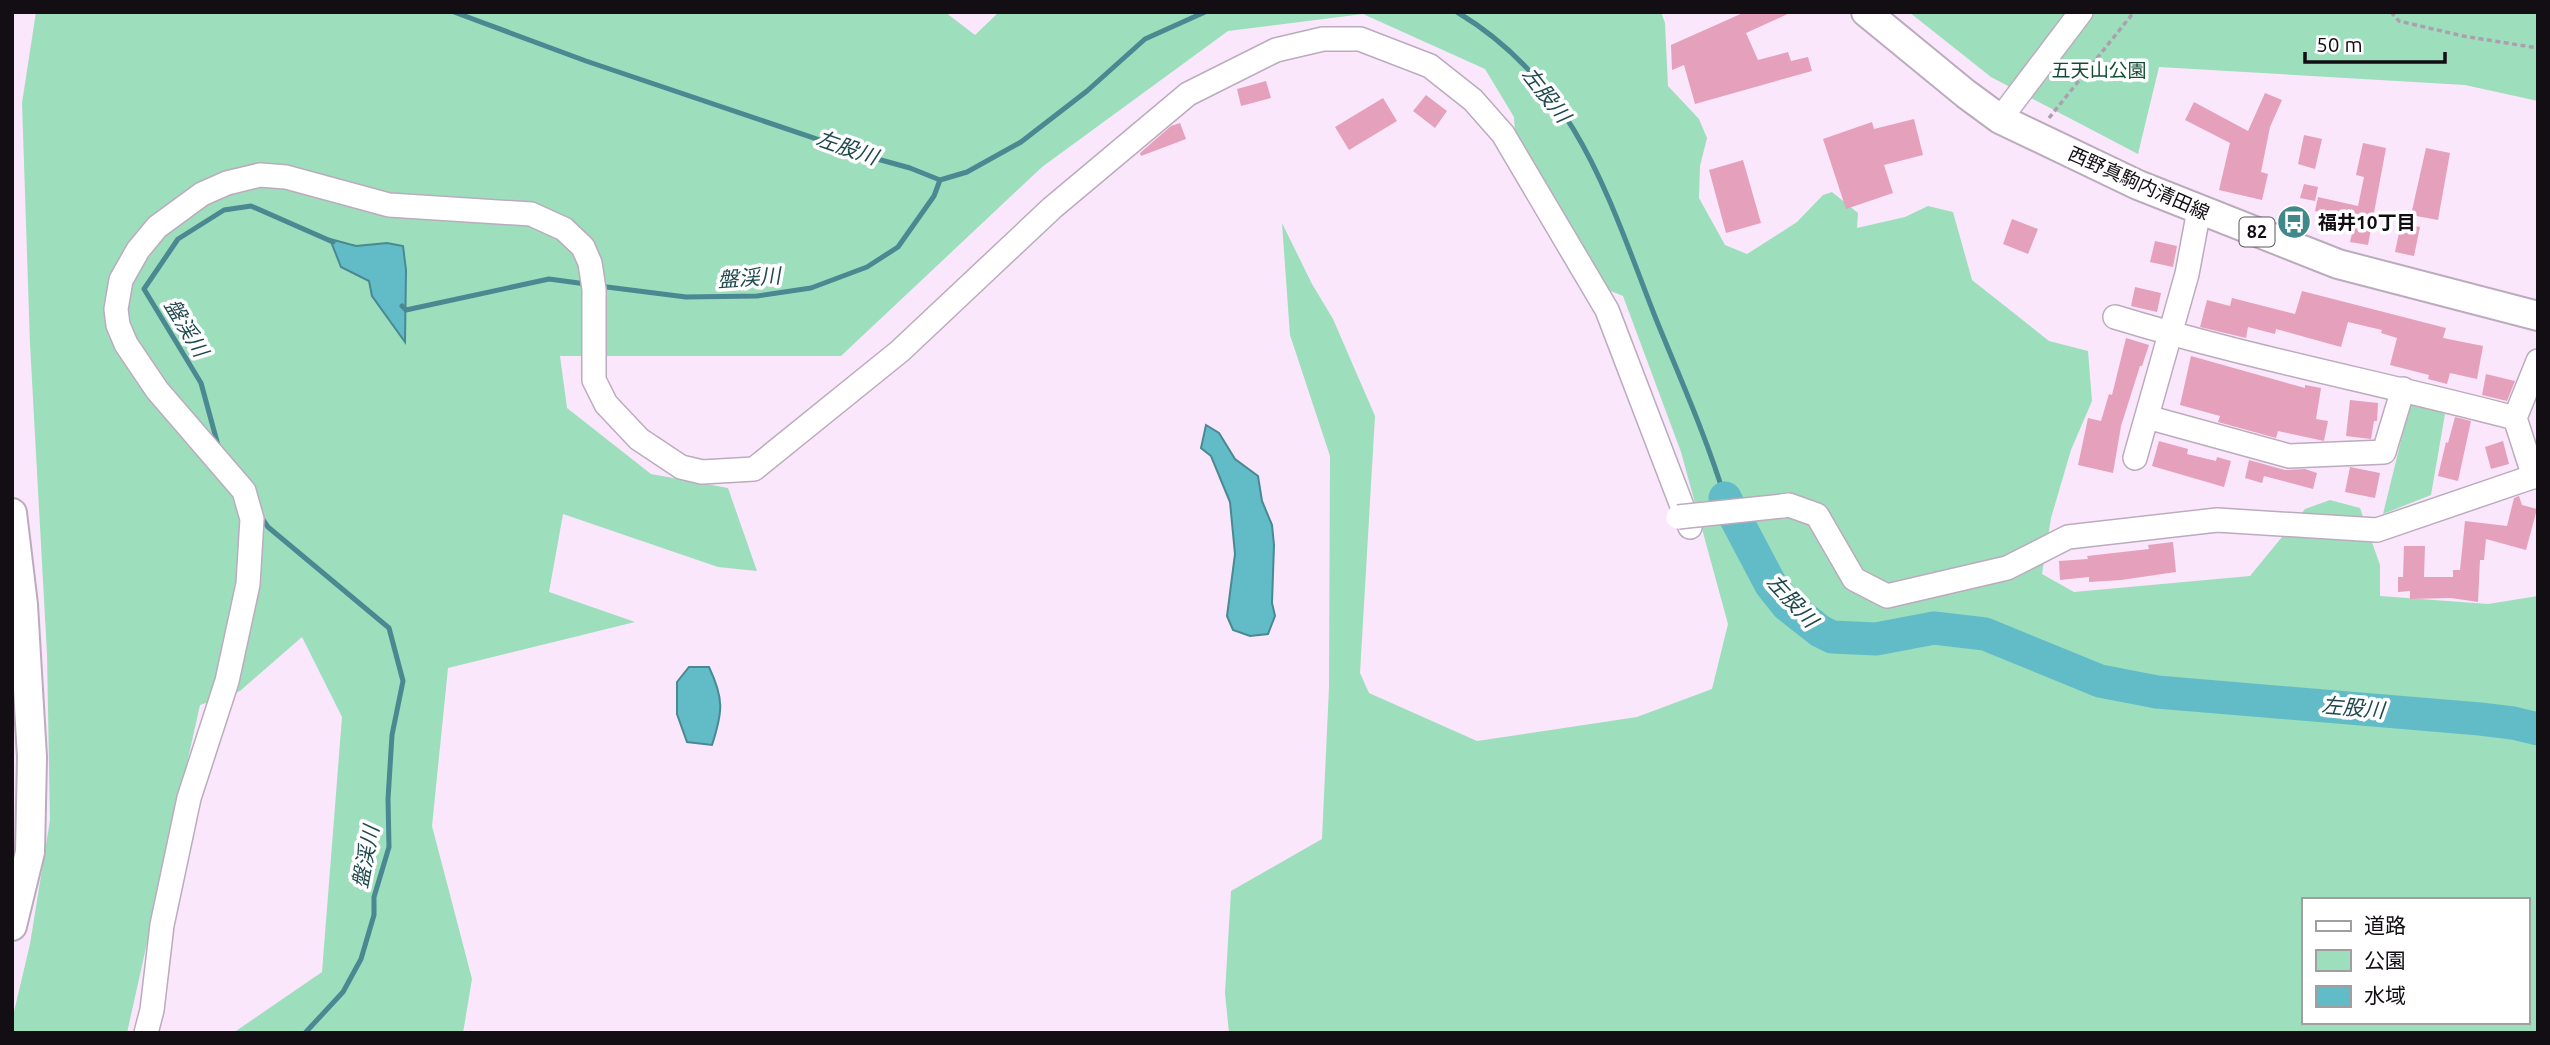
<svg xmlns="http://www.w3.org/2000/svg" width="2550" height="1045" font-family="Ubuntu,'Noto Sans JP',sans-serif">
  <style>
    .green { fill: #9ddebd; fill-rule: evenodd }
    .water { fill: #61bcc8; stroke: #4a8892; stroke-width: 2 }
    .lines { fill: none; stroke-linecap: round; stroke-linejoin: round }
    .stream { stroke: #4a8892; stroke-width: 5 }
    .river { stroke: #61bcc8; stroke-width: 33 }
    .building { fill: #e5a0bc }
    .minor-casing { stroke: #bcabbe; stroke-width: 26 }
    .major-casing { stroke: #bcabbe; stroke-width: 32 }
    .path { stroke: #ae9faf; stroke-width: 3.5; stroke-dasharray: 5 3.5; stroke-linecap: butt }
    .minor { stroke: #fff; stroke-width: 23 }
    .major { stroke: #fff; stroke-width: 28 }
    .minor-bridge-casing { stroke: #bcabbe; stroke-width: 26; stroke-linecap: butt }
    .minor-bridge { stroke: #fff; stroke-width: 23 }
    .labels { text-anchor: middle; stroke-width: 7; stroke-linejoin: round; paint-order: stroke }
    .shield { fill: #fff; stroke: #5a565a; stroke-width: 2 }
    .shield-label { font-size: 18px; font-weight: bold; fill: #130d14 }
    .park-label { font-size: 19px; fill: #134c35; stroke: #fff }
    .street-label { font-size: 19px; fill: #130d14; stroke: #fff }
    .poi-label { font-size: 19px; font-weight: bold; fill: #130d14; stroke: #fff; text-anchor: start }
    .water-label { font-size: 21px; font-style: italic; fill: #1f494e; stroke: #fff }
  </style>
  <rect width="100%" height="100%" fill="#fae7fb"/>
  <!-- green -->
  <path class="green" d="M 36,12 L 945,12 L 975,35 L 999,12 L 1661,12 L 1665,23 L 1668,86 L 1699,119 L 1707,138 L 1700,166 L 1699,198 L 1725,245 L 1747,254 L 1797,222 L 1823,195 L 1832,192 L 1858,213 L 1857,228 L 1905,217 L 1928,206 L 1953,212 L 1972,280 L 2049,341 L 2088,351 L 2092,401 L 2071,450 L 2051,518 L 2042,574 L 2074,592 L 2250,576 L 2305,509 L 2330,500 L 2360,508 L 2380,565 L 2380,596 L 2488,604 L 2538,596 L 2538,1033 L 1229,1033 L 1225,993 L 1231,891 L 1322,839 L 1329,687 L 1330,456 L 1290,335 L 1282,223 L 1312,284 L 1333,319 L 1375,416 L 1360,673 L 1369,693 L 1477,741 L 1637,717 L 1712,689 L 1728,624 L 1681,452 L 1623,296 L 1606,289 L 1515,134 L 1514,117 L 1485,69 L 1363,14 L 1228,31 L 1042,167 L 841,356 L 560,356 L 567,408 L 651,474 L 728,488 L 757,571 L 718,567 L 563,514 L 549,592 L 635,622 L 448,668 L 432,826 L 472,979 L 463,1033 L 233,1033 L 322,972 L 342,717 L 302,637 L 240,691 L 200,705 L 127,1033 L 12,1033 L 12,1020 L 30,944 L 50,820 L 47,654 L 30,344 L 22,103 ZM 2303,900 L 2527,900 L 2527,1022 L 2303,1022 Z
    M 1909,12 L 2538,12 L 2538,101 L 2465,85 L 2159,67 L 2138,154 L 1991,77 Z
    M 2411,400 L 2445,414 L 2431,495 L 2383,514 Z"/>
  <!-- water -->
  <path class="water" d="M 330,239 L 356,246 L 387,243 L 403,246 L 406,270 L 405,342 L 372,296 L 369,281 L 341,267 Z
    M 1206,425 L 1219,433 L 1235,459 L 1258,476 L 1262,501 L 1272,525 L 1274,545 L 1272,603 L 1275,616 L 1268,634 L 1250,636 L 1233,630 L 1227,616 L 1235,554 L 1230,502 L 1211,456 L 1201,448 Z
    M 689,667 L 709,667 C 724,699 723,711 712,745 L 687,742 L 677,714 L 677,682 Z"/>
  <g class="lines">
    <!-- stream -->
    <path class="stream" d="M 454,12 L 586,61 L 870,157 L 910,168 L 940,180 L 967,172 L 1021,142 L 1087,91 L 1145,39 L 1205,12
      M 1457,12 C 1577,84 1608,197 1656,319 C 1680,378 1706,436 1725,498
      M 599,286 L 686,297 L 757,296 L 811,288 L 867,267 L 898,247 L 934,196 L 940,180
      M 402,306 L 406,310 L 549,279 L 586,284
      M 219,449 L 201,383 L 144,289 L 178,239 L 224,210 L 251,206 L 333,242
      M 261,517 L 268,527 L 389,628 L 403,681 L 392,735 L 388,799 L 389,847 L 374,897 L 374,915 L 361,959 L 343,992 L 305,1033"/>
    <!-- river -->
    <path class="river" d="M 1725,498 L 1771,585 L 1787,605 L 1820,631 L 1832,637 L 1876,639 L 1934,628 L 1985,634 L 2100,681 L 2157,692 L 2480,719 L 2513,723 L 2538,729"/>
  </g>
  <!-- building -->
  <path class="building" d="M 1745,12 L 1792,12 L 1746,33 L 1758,60 L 1788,52 L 1791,61 L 1808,57 L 1812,71 L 1695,104 L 1684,65 L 1672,70 L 1671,45 Z
    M 1266,81 L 1271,98 L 1241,106 L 1237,89 Z
    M 2265,93 L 2282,100 L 2270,127 L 2261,172 L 2268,174 L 2262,200 L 2219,190 L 2230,143 L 2185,120 L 2194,102 L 2248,131 Z
    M 1426,95 L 1447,111 L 1435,128 L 1413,111 Z
    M 1383,98 L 1397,121 L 1349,150 L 1335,127 Z
    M 1914,119 L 1923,155 L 1884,165 L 1893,193 L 1846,209 L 1823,139 L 1872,122 L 1874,129 Z
    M 1180,123 L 1186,139 L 1141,156 L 1140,153 L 1171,126 Z
    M 2304,135 L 2322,139 L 2315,169 L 2298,164 Z
    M 2363,143 L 2386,148 L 2368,245 L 2350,242 L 2355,220 L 2315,211 L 2318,197 L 2358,206 L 2364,177 L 2356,175 Z
    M 2426,148 L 2450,153 L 2438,220 L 2411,215 Z
    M 1743,160 L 1761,223 L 1726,233 L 1709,170 Z
    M 2304,184 L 2318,187 L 2315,201 L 2300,198 Z
    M 2012,219 L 2038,229 L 2028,254 L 2003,244 Z
    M 2401,223 L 2420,227 L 2414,256 L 2395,252 Z
    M 2155,241 L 2177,246 L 2173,267 L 2150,262 Z
    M 2135,287 L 2161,293 L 2157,312 L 2131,306 Z
    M 2302,291 L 2446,328 L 2443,338 L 2483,346 L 2477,379 L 2450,373 L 2447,384 L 2428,379 L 2429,375 L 2390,365 L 2397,338 L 2381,333 L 2382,330 L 2348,322 L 2341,347 L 2276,329 L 2275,334 L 2248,327 L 2246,338 L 2200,327 L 2207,300 L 2230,306 L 2232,298 L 2295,314 Z
    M 2126,338 L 2149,345 L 2142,366 L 2140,366 L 2121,426 L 2113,473 L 2078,465 L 2088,418 L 2101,421 L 2109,394 L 2112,395 Z
    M 2191,356 L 2305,388 L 2305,385 L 2321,388 L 2316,419 L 2328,421 L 2324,441 L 2278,431 L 2276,438 L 2218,422 L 2220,416 L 2180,405 Z
    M 2486,374 L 2515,381 L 2507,401 L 2482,395 Z
    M 2350,400 L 2378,403 L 2377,421 L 2374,421 L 2371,439 L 2346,436 Z
    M 2455,417 L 2471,421 L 2458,481 L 2438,476 L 2446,442 L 2448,443 Z
    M 2159,441 L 2188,449 L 2187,454 L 2216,461 L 2217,457 L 2231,461 L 2224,487 L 2152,466 Z
    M 2503,441 L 2509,464 L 2491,469 L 2485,447 Z
    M 2249,460 L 2285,470 L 2305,469 L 2317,473 L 2313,489 L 2264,476 L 2262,483 L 2245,478 Z
    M 2350,467 L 2380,473 L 2375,498 L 2345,492 Z
    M 2519,496 L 2522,505 L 2537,509 L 2526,550 L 2486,539 L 2484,560 L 2480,560 L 2478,602 L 2451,598 L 2410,599 L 2410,591 L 2398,592 L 2398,577 L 2403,577 L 2404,546 L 2425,546 L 2424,577 L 2453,577 L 2453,570 L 2460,570 L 2465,521 L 2507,526 L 2514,498 Z
    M 2173,542 L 2176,572 L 2121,580 L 2089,582 L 2089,577 L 2060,580 L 2059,561 L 2088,559 L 2087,556 L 2149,549 L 2148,545 Z"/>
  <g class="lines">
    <!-- minor casing -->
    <g class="minor-casing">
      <path id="minor" d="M 2000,119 L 2081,12
        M 2115,317 C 2246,357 2382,383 2515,418
        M 2147,417 L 2289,456 L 2384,452 L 2403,389
        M 2135,458 L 2187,274 L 2199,210
        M 2534,477 L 2515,418 L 2538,361
        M 1782,506 L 1789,505 L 1817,515 L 1854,579 L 1887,596 L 2007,568 L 2068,537 L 2217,520 L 2377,530 L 2538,475
        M 146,1033 L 152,1010 L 162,925 L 189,798 L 227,681 L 248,584 L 252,519 L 244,491 L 157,390 L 126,344 L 118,325 L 116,309 L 121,280 L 138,250 L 157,227 L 202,194 L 227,183 L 260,175 L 286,177 L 389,205 L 531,214 L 564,229 L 583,247 L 590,263 L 594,289 L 594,380 L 606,404 L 639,439 L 681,467 L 702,472 L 754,469 L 900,351 L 1052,208 L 1188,94 L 1276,50 L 1323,39 L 1360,39 L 1430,66 L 1473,100 L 1503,134 L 1607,310 L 1690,527"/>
    </g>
    <!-- major casing -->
    <g class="major-casing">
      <path id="major" d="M 1866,12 L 1966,94 L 2000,119 L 2138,185 L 2338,264 L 2538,316
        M 12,513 L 23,605 L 32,757 L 30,852 L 12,926"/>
    </g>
    <!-- path -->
    <path class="path" d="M 2391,12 L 2399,21 L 2463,36 L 2538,48
      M 2049,118 L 2134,12"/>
    <!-- minor -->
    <use href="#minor" class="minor"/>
    <!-- major -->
    <use href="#major" class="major"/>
    <!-- minor-bridge casing -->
    <g class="minor-bridge-casing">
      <path id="minor-bridge" d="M 1678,517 L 1782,506"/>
    </g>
    <!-- minor-bridge -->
    <use href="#minor-bridge" class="minor-bridge"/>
  </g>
  <!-- icons -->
  <defs>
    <g id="bus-disc" transform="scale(1.75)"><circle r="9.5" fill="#418989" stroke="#fff"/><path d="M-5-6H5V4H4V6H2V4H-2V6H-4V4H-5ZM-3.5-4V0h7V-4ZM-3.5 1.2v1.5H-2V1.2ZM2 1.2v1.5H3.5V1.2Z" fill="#fff"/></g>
  </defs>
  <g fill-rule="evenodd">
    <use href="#bus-disc" x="2294" y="222"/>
  </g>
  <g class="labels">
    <!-- shield labels -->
    <rect class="shield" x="2239.5" y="217.5" width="35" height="29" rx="5"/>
    <g class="shield-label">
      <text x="2257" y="238">82</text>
    </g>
    <!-- park labels -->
    <g class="park-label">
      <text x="2099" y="77">五天山公園</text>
    </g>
    <!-- street labels -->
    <g class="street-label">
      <text transform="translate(2139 183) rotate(24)" y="7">西野真駒内清田線</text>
    </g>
    <!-- poi labels -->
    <g class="poi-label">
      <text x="2318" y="229">福井10丁目</text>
    </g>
    <!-- water labels -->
    <g class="water-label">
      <text transform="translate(1546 95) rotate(52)" y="7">左股川</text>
      <text transform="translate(847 148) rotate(19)" y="7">左股川</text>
      <text transform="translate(749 278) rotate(-4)" y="7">盤渓川</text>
      <text transform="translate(186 328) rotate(59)" y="7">盤渓川</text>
      <text transform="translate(1792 601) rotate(47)" y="7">左股川</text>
      <text transform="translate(2353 708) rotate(5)" y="7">左股川</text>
      <text transform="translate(366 857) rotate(-79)" y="7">盤渓川</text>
    </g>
  </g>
  <!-- border -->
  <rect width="2550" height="1045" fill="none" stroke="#130d14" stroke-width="28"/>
  <!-- legend -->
  <rect x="2302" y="898" width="228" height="126" fill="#ffffff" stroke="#a19ea1" stroke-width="2"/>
  <rect x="2316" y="921" width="35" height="10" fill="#ffffff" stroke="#a19ea1" stroke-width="2"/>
  <text x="2364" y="933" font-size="21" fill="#130d14">道路</text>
  <rect x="2316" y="950" width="35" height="21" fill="#9ddebd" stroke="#a19ea1" stroke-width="2"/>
  <text x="2364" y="968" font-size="21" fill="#130d14">公園</text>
  <rect x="2316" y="986" width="35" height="21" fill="#61bcc8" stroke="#a19ea1" stroke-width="2"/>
  <text x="2364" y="1003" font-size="21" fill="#130d14">水域</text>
  <!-- scale -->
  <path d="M2305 52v10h140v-10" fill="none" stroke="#130d14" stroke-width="3.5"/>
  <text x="2316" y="52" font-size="21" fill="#130d14" stroke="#ffffff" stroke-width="5" paint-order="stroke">50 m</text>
</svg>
